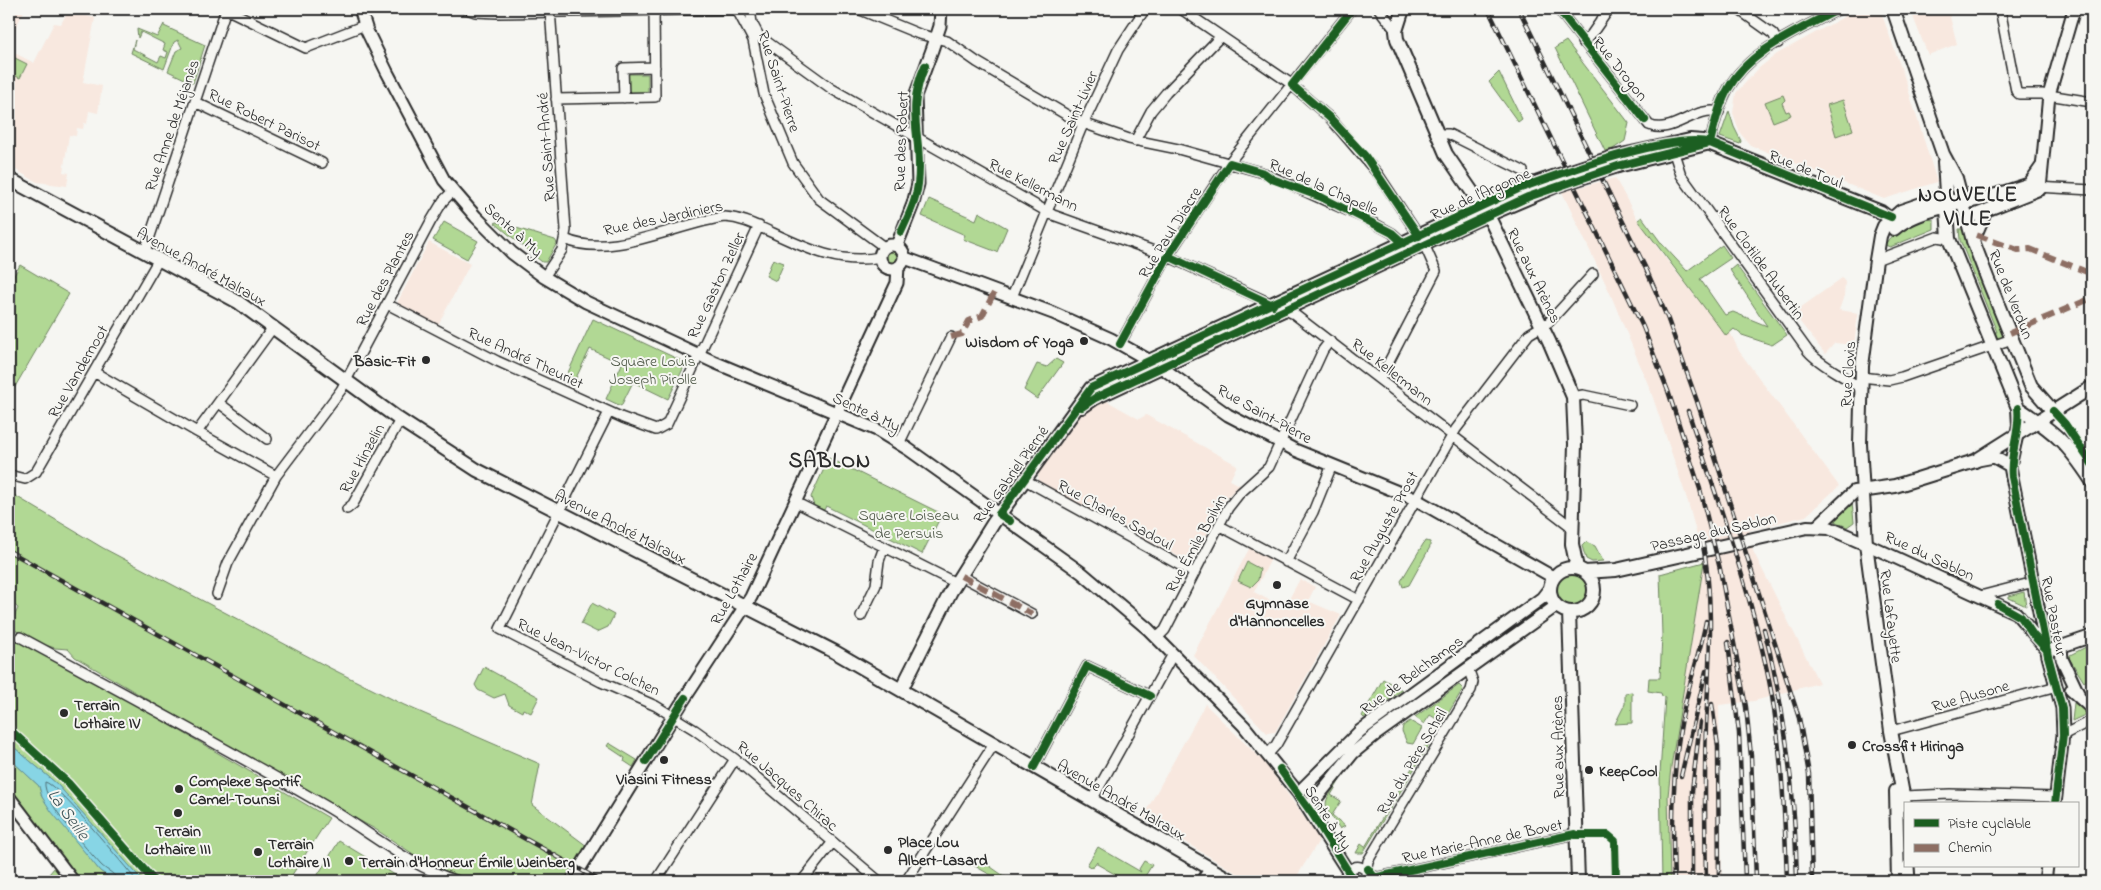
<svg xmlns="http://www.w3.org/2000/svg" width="2101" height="890" font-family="'Indie Flower',sans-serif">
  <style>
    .built { fill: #f8e8df }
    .green { fill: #b1d894; stroke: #6e8260 }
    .water { fill: #87d5e5; stroke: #62919b }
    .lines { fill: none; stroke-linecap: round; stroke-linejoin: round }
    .shore { stroke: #506f75; stroke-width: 1 }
    .minor-casing { stroke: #2b2b2b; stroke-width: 12 }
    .tertiary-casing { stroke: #2b2b2b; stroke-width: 15 }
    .secondary-casing { stroke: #2b2b2b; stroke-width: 16 }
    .minor { stroke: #f6f6f2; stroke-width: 9 }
    .tertiary { stroke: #f6f6f2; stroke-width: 11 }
    .secondary { stroke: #f6f6f2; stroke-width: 12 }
    .rail-casing { stroke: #2b2b2b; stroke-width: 4.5 }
    .rail { stroke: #f6f6f2; stroke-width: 2.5; stroke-dasharray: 8; stroke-linecap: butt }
    .secondary-bridge-casing { stroke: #2b2b2b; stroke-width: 16; stroke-linecap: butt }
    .secondary-bridge { stroke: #f6f6f2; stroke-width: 12 }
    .quiet { stroke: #8d6e63; stroke-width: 6; stroke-dasharray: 12 6; stroke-linecap: butt }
    .cycleway-casing { stroke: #f6f6f2; stroke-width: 11 }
    .cycleway { stroke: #1b5e20; stroke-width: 8 }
    .poi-dot { fill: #2b2b2b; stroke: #f6f6f2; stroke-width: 2 }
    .labels { text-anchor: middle; stroke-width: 4; stroke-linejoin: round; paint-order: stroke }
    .street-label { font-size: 16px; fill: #2b2b2b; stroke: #f6f6f2 }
    .poi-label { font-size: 16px; font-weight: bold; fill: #2b2b2b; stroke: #f6f6f2; text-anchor: start }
    .park-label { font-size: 16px; fill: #4c5645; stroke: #f6f6f2 }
    .water-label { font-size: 18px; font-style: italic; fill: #42565a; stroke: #f6f6f2 }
    .district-label { font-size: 21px; font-weight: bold; letter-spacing: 1px; fill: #2b2b2b; stroke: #f6f6f2 }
  </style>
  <rect width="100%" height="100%" fill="#f6f6f2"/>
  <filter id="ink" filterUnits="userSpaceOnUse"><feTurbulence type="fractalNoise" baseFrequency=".02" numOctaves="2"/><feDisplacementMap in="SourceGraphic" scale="10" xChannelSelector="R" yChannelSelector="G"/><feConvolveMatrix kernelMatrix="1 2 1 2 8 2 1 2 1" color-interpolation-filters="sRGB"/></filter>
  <g filter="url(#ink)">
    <!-- built -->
    <path class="built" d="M 9,9 L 25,9 L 9,41 Z
      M 1858,9 L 1880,9 L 1905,79 L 1937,182 L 1884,199 L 1750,145 L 1740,133 L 1733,113 L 1736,93 L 1759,68 L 1777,54 Z
      M 1910,9 L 1948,9 L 1957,44 L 1928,55 Z
      M 68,11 L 95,18 L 83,82 L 102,86 L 98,113 L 89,111 L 87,124 L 84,123 L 83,129 L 77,128 L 76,136 L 69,135 L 63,172 L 69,173 L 67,186 L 37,182 L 9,166 L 9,50 L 34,63 L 54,23 L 61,24 Z
      M 1615,178 L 1638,220 L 1663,255 L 1726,335 L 1730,332 L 1739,351 L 1839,486 L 1806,516 L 1749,530 L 1753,551 L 1819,683 L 1754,701 L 1719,705 L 1722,881 L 1670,881 L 1668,796 L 1671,767 L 1704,562 L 1688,502 L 1650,389 L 1610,293 L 1562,192 Z
      M 429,242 L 470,264 L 437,327 L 396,305 Z
      M 1842,278 L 1845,282 L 1844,296 L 1839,310 L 1858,313 L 1854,345 L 1835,343 L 1825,354 L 1793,313 Z
      M 1102,400 L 1107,401 L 1139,419 L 1146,415 L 1237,465 L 1230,480 L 1240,485 L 1227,497 L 1194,558 L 1187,561 L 1039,482 L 1038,474 L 1081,415 Z
      M 1250,547 L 1271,559 L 1254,592 L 1284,608 L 1300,579 L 1315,587 L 1308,601 L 1341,615 L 1275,732 L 1267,733 L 1193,655 Z
      M 1205,704 L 1266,764 L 1320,839 L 1294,881 L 1250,881 L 1143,817 Z"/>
    <!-- green -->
    <path class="green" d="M 164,24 L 164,26 L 205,45 L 193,83 L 168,71 L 176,51 L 182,48 L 178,40 L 174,42 L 164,69 L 131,53 L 135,40 L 133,49 L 158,62 L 161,56 L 166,58 L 168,52 L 163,50 L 165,44 L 141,32 L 138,38 L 137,29 L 157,37 Z
      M 1566,41 L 1629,123 L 1625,141 L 1613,149 L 1605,151 L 1555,48 Z
      M 9,55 L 27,64 L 20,78 L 9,73 Z
      M 1499,72 L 1522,119 L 1518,122 L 1489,82 Z
      M 627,74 L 648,74 L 648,94 L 627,94 Z
      M 1783,95 L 1785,100 L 1782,103 L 1786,112 L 1789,111 L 1791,115 L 1773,122 L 1765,102 Z
      M 1843,100 L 1853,130 L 1836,136 L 1827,105 Z
      M 1729,111 L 1734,127 L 1741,141 L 1740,144 L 1720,137 Z
      M 929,199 L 976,220 L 979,212 L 1007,228 L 997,252 L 963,239 L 965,235 L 922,216 Z
      M 1642,217 L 1662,244 L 1687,271 L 1722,245 L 1731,258 L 1700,279 L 1725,315 L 1733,312 L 1767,326 L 1730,270 L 1736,265 L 1787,335 L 1772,345 L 1742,335 L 1734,329 L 1726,336 L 1638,220 Z
      M 1926,219 L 1934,220 L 1934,229 L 1890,247 L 1885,245 C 1893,229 1910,225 1926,219 Z
      M 444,222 L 478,241 L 467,259 L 433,240 Z
      M 497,222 L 555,240 L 557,243 L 546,262 L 542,262 L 495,223 Z
      M 1959,229 L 1963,229 L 2006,338 L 1997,339 L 1994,332 L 1997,332 L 1960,240 Z
      M884 256a8 8 0 1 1 16 0a8 8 0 1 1-16 0Z
      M 773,259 L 784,263 L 776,281 L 766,276 Z
      M 20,265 L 69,294 L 9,397 L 9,284 Z
      M 593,319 L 686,363 L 668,399 L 633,382 L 621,406 L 606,399 L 622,364 L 590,349 L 574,382 L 565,379 Z
      M 1056,359 L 1063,363 L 1037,399 L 1024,390 L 1037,364 L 1047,367 Z
      M 829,458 L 942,514 L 922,554 L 826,506 L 824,510 L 814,506 L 811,497 Z
      M 9,492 L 103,548 L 330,668 L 404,705 L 540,764 L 532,805 L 591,849 L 569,881 L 511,881 L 505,878 L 503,881 L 470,881 L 427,863 L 375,829 L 310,794 L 75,657 L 68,649 L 55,648 L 21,638 L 24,634 L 9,628 L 18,608 L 9,600 Z
      M 1852,502 L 1854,522 L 1847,527 L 1836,522 L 1834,519 Z
      M 1425,541 L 1430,542 L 1430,547 L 1409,585 L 1403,587 L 1401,581 Z
      M 1586,542 L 1595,546 L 1603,561 L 1592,562 L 1586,559 L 1582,546 Z
      M 1247,562 L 1260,569 L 1258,580 L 1251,587 L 1238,581 Z
      M 1704,562 L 1671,767 L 1668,796 L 1670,881 L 1662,881 L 1660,774 L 1665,697 L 1662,696 L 1661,693 L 1648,691 L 1649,678 L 1660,678 L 1662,635 L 1660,574 Z
      M1555 590a16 16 0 1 1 32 0a16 16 0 1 1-32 0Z
      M 2024,592 L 2026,606 L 2009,598 L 2009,596 Z
      M 592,603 L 614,615 L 608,627 L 597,632 L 581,624 Z
      M 9,637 L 20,637 L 329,818 L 288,881 L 143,881 L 57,784 L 9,743 Z
      M 2092,644 L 2092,668 L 2088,674 L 2091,677 L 2084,682 L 2069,658 L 2070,655 Z
      M 484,667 L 539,697 L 531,713 L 523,709 L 522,712 L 509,705 L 505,694 L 494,698 L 478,690 L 475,685 Z
      M 1383,679 L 1402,690 L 1364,718 L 1362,716 Z
      M 1459,685 L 1463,689 L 1363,853 L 1356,853 L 1361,844 L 1365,847 L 1440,721 L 1430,715 L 1424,724 L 1415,717 Z
      M 1632,692 L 1632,723 L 1615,724 L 1625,704 L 1625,693 Z
      M 2074,703 L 2089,713 L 2072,721 Z
      M 1410,721 L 1422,728 L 1413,744 L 1407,743 L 1402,731 L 1403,726 Z
      M 609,743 L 637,760 L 633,767 L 624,761 L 625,758 L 607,746 Z
      M 9,758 L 39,786 L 42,797 L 100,871 L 115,881 L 79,881 L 9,789 Z
      M 1340,780 L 1331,795 L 1341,801 L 1332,815 L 1345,826 L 1340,829 C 1322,802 1321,806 1340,780 Z
      M 339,841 L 405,881 L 314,881 Z
      M 1098,847 L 1141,872 L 1139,869 L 1144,861 L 1152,865 L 1142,881 L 1127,881 L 1097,864 L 1097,861 L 1092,868 L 1087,865 Z
      M 978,858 L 1011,881 L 994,881 L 996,878 L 973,865 Z
      M 55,867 L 65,881 L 43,881 Z"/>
    <!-- water -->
    <path class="water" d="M 9,743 L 57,784 L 143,881 L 115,881 L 100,871 L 51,811 L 42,797 L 39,786 L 9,758 Z"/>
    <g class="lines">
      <!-- shore -->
      <path class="shore" d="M 117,881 C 116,873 107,871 101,865 C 88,850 42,801 45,782 C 58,784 124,866 137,881"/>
      <!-- minor casing -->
      <g class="minor-casing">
        <path id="minor" d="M 226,9 L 306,48 L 365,25
          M 467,9 L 475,12 L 498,13 L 743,9
          M 750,9 L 752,23 L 759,36 L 832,89 L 1053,215 L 1165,255 L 1294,314 L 1573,528
          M 858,9 L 919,34 L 947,41 L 977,62 L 1077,121 L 1129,139 L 1178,149 L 1264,173 L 1364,218 L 1392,233 L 1403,243
          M 1181,9 L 1287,81 L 1330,118 L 1378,174 L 1419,236
          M 1379,9 L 1396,31
          M 1558,9 L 1649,125 C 1671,136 1696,105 1719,112
          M 1738,9 L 1773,34 L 1778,43
          M 2000,9 L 2016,91 L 2019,94 L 2042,94 L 2092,102
          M 737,10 L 753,40 L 764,94 L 793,163 L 819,199 L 884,247
          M 1582,42 L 1591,35 L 1609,9
          M 624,98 L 623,68 L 655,67
          M 556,99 L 655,97 L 654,11
          M 195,102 L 322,163
          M 1437,134 L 1449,134 L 1523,171
          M 1135,141 L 1151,111 L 1166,93 L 1221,36
          M 1710,143 C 1714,126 1719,104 1728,89 C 1750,49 1801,30 1839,9
          M 1674,153 L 1681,175 L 1808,351 C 1822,367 1844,375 1861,389
          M 2036,187 L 2092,190
          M 565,239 C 610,260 678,223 725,217 C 743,218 757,226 773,233 C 807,249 842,265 880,257
          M 145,251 L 226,9
          M 1876,260 L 1937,237 L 1949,239
          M 544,277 L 562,250 L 566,230 L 550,9
          M 1012,297 L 1081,129 L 1118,50 L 1145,9
          M 387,304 L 497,361 L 623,418 L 656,430 L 667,424 L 759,226
          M 1120,344 L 1168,256 L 1232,159 L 1352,9
          M 94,372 L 197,432 L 274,326
          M 1861,377 L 1889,380 L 1902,377 L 2012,339
          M 1380,379 L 1436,271 L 1424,244
          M 1573,397 L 1583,395 L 1630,405
          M 219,403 L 267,439
          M 609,412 L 500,629 L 601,682 L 656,706 L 695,730 L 735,759 L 879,881
          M 197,432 L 276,476
          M 899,444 L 951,337
          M 9,475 L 25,479 L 36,472 L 159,259
          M 1025,480 L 1194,573
          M 795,502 L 956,583
          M 347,509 L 353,504 L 400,420
          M 1220,526 L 1359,600
          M 1286,562 L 1313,512 L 1332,465
          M 961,576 L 1032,614
          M 217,594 L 228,563 L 276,476 L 341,390 L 431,221 L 443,201 L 453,191
          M 1980,596 L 2034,582
          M 861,616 L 876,585 L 879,561 L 884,547
          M 20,637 C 124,693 228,749 329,808 C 371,833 410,867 458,881
          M 1157,638 L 1165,630 L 1228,508 L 1239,494 L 1269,467 L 1323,350 L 1330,341
          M 1891,731 L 2057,686
          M 2063,735 L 2092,720
          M 1268,754 L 1276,745 L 1456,429 L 1529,334 L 1549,322 L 1593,274
          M 1034,767 L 1087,666 L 1150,696
          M 1904,796 L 1950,794 L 2056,797
          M 1092,800 L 1173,654
          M 1348,871 C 1363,859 1365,875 1378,877 L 1575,834
          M 656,881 L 735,759
          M 802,881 L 832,843
          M 906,881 L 994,744
          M 1201,881 L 1210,868
          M 1365,881 L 1368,861 L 1471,690 L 1473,682 L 1468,668"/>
      </g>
      <!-- tertiary casing -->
      <g class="tertiary-casing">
        <path id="tertiary" d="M 360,9 L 367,31 L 387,72 L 444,180 L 476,217 L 512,253 L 544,277 L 586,302 L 714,362 L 877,430 L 908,449 L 1082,573 L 1148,629 L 1244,726 L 1298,793 L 1354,881
          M 1963,203 L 1979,200 L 2029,184 L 2041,167
          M 1967,218 L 2040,189 L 2049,95 L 2074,9
          M 1973,241 L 1986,211
          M880 257a12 12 0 1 1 24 0a12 12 0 1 1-24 0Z
          M 897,245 L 913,204 L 918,184 L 915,96 L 932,50 L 940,26 L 941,9
          M 905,258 L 1053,313 L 1111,339 L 1161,367 L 1228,415 L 1295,450 L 1415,499 L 1553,577
          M 2017,435 L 2010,466 L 2012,477 L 2048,656 L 2062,708 L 2063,735 L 2055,804
          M 1978,460 L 1994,457 L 2010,466
          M 1866,544 L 2016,613 L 2047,650
          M 2061,648 L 2062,659 L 2078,693
          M 2054,649 L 2092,636
          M 2071,690 L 2092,709
          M 1298,793 L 1360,731 L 1542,598 L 1549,589
          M 9,797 L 73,881
          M 1307,806 L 1314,801 L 1353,753 L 1375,735 L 1556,606
          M 1908,866 L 1909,881
          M 572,881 L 681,704 L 751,597 L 897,283 L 898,267
          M 2045,881 L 2047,866"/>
      </g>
      <!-- secondary casing -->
      <g class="secondary-casing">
        <path id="secondary" d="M 1403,9 L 1396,31 L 1397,39 L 1446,154 L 1488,215 L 1549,341 L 1573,397 L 1575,444 L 1572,544 L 1577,568
          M 1893,9 L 1943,154 L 1956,178 L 1973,241 L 1988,280 L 2031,386 L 2053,411
          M 1613,157 L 1690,140 L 1703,141 L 1881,212 L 1898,225
          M 1944,162 L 1949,239 L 2018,408 L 2019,426 L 2017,435
          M 1618,166 L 1710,143
          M 9,179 L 238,302 L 400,420 L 477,470 L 835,652 L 1232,881
          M 1894,229 C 1909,216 1934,209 1953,205
          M 1082,407 L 1095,398 L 1474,221 L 1556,186
          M 2018,408 C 2056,433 2067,443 2092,481
          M 1817,527 L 1854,492 L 1895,486 L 1975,461 L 2092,387
          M1550 590a22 22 0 1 1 44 0a22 22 0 1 1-44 0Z
          M 1585,572 L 1616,570 L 1807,527 L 1829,528 L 1866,544
          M 1569,612 L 1578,881
          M 901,690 L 951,591 L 994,522 L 1091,388 L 1518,189 L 1553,177
          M 1896,791 L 1898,881
          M 1905,805 L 1891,731 L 1866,544 L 1860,444 L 1862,366 L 1876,260 L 1880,236 L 1884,226 L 1901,211 L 1939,198 L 1963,203"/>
      </g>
      <!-- minor -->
      <use href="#minor" class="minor"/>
      <!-- tertiary -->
      <use href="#tertiary" class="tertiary"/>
      <!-- secondary -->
      <use href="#secondary" class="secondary"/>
      <!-- rail casing -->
      <g class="rail-casing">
        <path id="rail" d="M 1488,9 L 1643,327 L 1668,391 L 1700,489 L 1720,569 L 1746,707 L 1751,756 L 1756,878
          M 1519,9 L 1646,269 L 1667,317 L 1697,401 L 1799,718 L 1809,774 L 1812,880
          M 1688,411 C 1718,502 1755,602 1772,696 C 1782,757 1785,819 1787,881
          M 1702,540 C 1715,602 1709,663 1706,726 C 1704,777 1705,829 1706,881
          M 9,551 L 601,881
          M 1764,629 C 1786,712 1795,795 1797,880
          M 1728,642 L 1739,733 L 1745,878
          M 1712,704 L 1718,746 L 1719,881
          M 1681,776 L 1706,671
          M 1674,881 C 1672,826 1672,772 1682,718 C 1688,685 1700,654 1706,621
          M 1692,881 L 1692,791 L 1700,722"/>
      </g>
      <!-- rail -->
      <use href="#rail" class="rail"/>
      <!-- secondary-bridge casing -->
      <g class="secondary-bridge-casing">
        <path id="secondary-bridge" d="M 1553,177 L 1613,157
          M 1556,186 L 1618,166"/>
      </g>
      <!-- secondary-bridge -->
      <use href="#secondary-bridge" class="secondary-bridge"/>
      <!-- quiet -->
      <path class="quiet" d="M 614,9 L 614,11
        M 1976,235 L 2018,250 L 2030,249 L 2092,274
        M 2010,333 L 2092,298
        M 951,337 L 962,334 L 969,321 L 982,316 L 995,291
        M 961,576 L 1032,614"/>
      <!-- cycleway casing -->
      <g class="cycleway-casing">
        <path id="cycleway" d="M 1352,9 L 1292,85 L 1330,118 L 1365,156 L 1419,236
          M 1558,9 L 1645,120
          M 1710,143 C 1714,126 1719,104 1728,89 C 1750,49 1801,30 1839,9
          M 901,232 C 908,217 916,201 918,184 C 924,139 904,113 925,66
          M 1168,256 L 1273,305
          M 1120,344 L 1168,256 L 1230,163 L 1264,173 L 1272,179 L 1321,197 L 1392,233 L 1403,243
          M 1082,407 L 1095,398 L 1528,197 L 1618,166 L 1709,143
          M 2018,408 C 2021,432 2009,453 2012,477 L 2048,656 L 2062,708 L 2063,735 L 2055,804
          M 2053,411 L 2065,424 L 2092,464
          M 1010,521 L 999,514 L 1091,388 L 1518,189 C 1557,175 1674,131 1710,143 L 1891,217
          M 1998,604 L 2021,617 L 2033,635 L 2047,650
          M 9,729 L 68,783 L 154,881
          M 646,761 L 685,698
          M 1034,767 L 1087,666 L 1150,696
          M 1280,769 L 1313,815 L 1354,881
          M 1575,835 L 1608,835 L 1615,841 L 1616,881
          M 1368,869 L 1374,877 L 1378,877 L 1575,834"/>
      </g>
      <!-- cycleway -->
      <use href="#cycleway" class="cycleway"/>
    </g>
  </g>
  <!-- markers -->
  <g class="poi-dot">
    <circle cx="1084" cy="341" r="5"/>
    <circle cx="426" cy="360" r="5"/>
    <circle cx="1277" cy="585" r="5"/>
    <circle cx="64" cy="713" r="5"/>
    <circle cx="1852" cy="745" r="5"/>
    <circle cx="664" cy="760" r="5"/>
    <circle cx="1589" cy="770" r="5"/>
    <circle cx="179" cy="789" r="5"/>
    <circle cx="178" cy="813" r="5"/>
    <circle cx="888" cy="850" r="5"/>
    <circle cx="258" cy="852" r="5"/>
    <circle cx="349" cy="861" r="5"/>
  </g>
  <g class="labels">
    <!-- street labels -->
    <g class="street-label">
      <text transform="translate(1621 68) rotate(51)" y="6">Rue Drogon</text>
      <text transform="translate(780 81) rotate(72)" y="6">Rue Saint-Pierre</text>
      <text transform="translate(1072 117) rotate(-66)" y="6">Rue Saint-Livier</text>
      <text transform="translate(265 119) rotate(26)" y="6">Rue Robert Parisot</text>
      <text transform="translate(171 125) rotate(-71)" y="6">Rue Anne de Méjanès</text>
      <text transform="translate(900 141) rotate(-88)" y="6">Rue des Robert</text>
      <text transform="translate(545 147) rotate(-94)" y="6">Rue Saint-André</text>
      <text transform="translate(1806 168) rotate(22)" y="6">Rue de Toul</text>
      <text transform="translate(1034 184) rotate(27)" y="6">Rue Kellermann</text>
      <text transform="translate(1324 186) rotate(24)" y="6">Rue de la Chapelle</text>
      <text transform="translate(1480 193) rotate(-24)" y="6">Rue de l'Argonne</text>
      <text transform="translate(663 217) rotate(-12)" y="6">Rue des Jardiniers</text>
      <text transform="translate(514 229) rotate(42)" y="6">Sente à My</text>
      <text transform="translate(1169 232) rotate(-58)" y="6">Rue Paul Diacre</text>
      <text transform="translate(1762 262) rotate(54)" y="6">Rue Clotilde Aubertin</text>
      <text transform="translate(202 266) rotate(29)" y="6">Avenue André Malraux</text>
      <text transform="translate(1535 275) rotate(64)" y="6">Rue aux Arènes</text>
      <text transform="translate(384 278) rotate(-62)" y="6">Rue des Plantes</text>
      <text transform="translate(715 285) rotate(-65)" y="6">Rue Gaston Zeller</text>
      <text transform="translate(2012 294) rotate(68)" y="6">Rue de Verdun</text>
      <text transform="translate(526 357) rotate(25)" y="6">Rue André Theuriet</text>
      <text transform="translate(77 371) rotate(-60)" y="6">Rue Vandernoot</text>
      <text transform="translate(1393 371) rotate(38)" y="6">Rue Kellermann</text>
      <text transform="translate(1847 374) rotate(-86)" y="6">Rue Clovis</text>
      <text transform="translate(867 411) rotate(25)" y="6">Sente à My</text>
      <text transform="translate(1265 413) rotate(29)" y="6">Rue Saint-Pierre</text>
      <text transform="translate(361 458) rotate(-61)" y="6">Rue Hinzelin</text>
      <text transform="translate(1010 474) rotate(-54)" y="6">Rue Gabriel Pierné</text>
      <text transform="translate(1116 514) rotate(29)" y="6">Rue Charles Sadoul</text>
      <text transform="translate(621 526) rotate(27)" y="6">Avenue André Malraux</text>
      <text transform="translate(1383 526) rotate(-61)" y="6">Rue Auguste Prost</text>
      <text transform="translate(1713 531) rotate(-13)" y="6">Passage du Sablon</text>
      <text transform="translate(1195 543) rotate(-61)" y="6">Rue Émile Boilvin</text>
      <text transform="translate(1930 555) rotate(25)" y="6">Rue du Sablon</text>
      <text transform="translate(733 588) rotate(-61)" y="6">Rue Lothaire</text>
      <text transform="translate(1892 616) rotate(83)" y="6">Rue Lafayette</text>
      <text transform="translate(2055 616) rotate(79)" y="6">Rue Pasteur</text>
      <text transform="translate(589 656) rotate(26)" y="6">Rue Jean-Victor Colchen</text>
      <text transform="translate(1411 674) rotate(-36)" y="6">Rue de Belchamps</text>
      <text transform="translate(1970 695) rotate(-16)" y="6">Rue Ausone</text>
      <text transform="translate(1557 747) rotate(-91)" y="6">Rue aux Arènes</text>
      <text transform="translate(1411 761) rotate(-59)" y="6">Rue du Père Scheil</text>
      <text transform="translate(788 785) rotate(41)" y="6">Rue Jacques Chirac</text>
      <text transform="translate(1122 799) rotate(30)" y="6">Avenue André Malraux</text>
      <text transform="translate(1329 817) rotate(57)" y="6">Sente à My</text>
      <text transform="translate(1482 840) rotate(-12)" y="6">Rue Marie-Anne de Bovet</text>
    </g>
    <!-- poi labels -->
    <g class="poi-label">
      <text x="1074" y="347" text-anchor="end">Wisdom of Yoga</text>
      <text x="416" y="366" text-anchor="end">Basic-Fit</text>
      <text x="1277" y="608" text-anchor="middle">Gymnase<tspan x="1277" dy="18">d'Hannoncelles</tspan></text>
      <text x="74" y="710">Terrain<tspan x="74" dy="18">Lothaire IV</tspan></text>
      <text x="1862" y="751">Crossfit Hiringa</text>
      <text x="1599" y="776">KeepCool</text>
      <text x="664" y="784" text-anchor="middle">Viasini Fitness</text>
      <text x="189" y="786">Complexe sportif<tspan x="189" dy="18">Camel-Tounsi</tspan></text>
      <text x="178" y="836" text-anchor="middle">Terrain<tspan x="178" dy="18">Lothaire III</tspan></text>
      <text x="898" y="847">Place Lou<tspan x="898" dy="18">Albert-Lasard</tspan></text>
      <text x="268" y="849">Terrain<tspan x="268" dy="18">Lothaire II</tspan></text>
      <text x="359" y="867">Terrain d'Honneur Émile Weinberg</text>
    </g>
    <!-- park labels -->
    <g class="park-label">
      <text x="653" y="366">Square Louis<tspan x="653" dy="18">Joseph Pirolle</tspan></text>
      <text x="909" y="520">Square Loiseau<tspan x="909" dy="18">de Persuis</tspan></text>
    </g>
    <!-- water labels -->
    <g class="water-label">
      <text transform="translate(69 814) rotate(54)" y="6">La Seille</text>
    </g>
    <!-- district labels -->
    <g class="district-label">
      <text x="1968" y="201">NOUVELLE<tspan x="1968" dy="24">VILLE</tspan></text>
      <text x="830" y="467">SABLON</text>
    </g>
  </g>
  <!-- margin -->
  <rect width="2101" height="890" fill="none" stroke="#f6f6f2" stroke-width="30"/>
  <rect x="15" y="15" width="2071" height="860" fill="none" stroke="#2b2b2b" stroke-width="2" filter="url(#ink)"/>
  <!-- legend -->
  <rect x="1904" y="802" width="175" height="65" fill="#f6f6f2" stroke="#a5a5a2"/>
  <rect x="1914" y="819" width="25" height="8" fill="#1b5e20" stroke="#a5a5a2"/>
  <text x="1948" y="828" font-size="15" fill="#2b2b2b">Piste cyclable</text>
  <rect x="1914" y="844" width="25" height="8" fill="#8d6e63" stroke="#a5a5a2"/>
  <text x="1948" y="852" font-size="15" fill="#2b2b2b">Chemin</text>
</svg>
